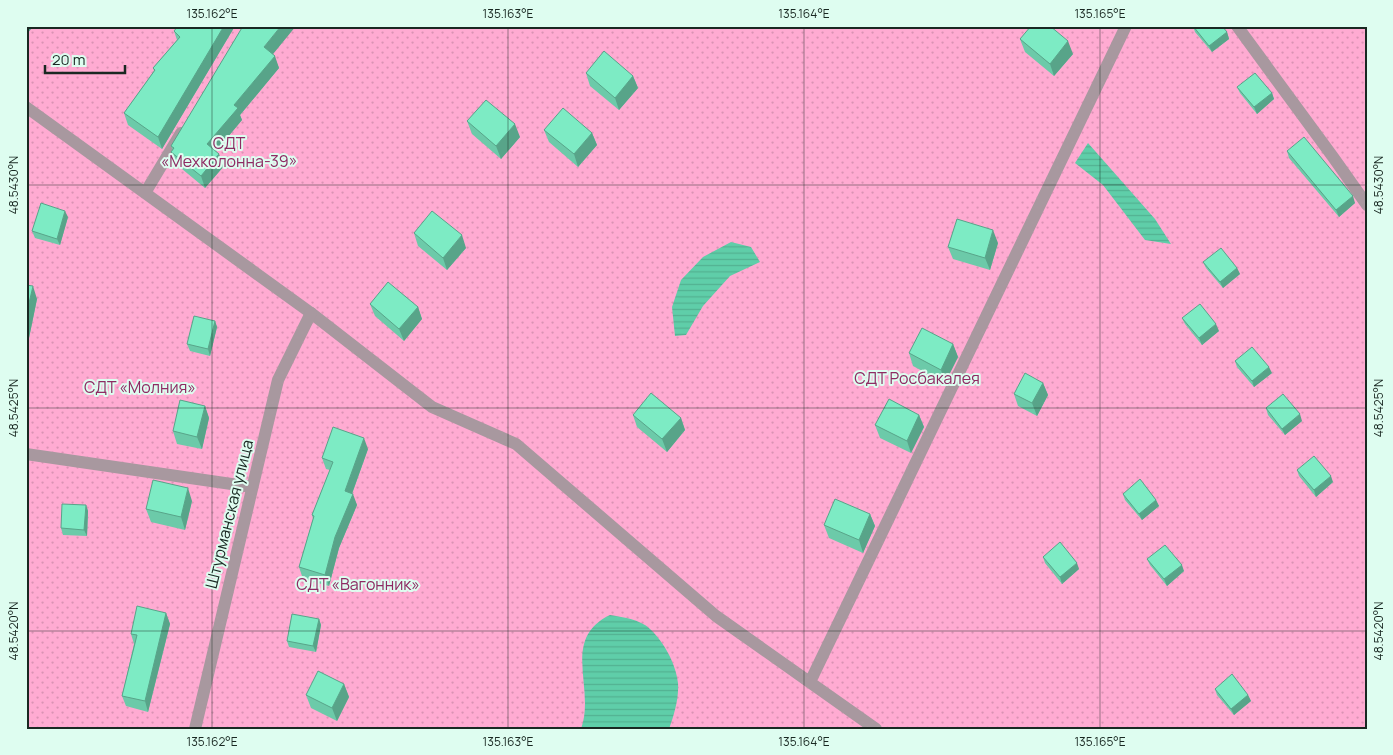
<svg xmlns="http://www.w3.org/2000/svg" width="1393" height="755" font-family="Manrope,sans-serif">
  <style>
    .green { fill: url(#green-dots) }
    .water { fill: url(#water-rules) }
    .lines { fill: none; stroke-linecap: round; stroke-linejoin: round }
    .service { stroke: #a8989f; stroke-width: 12 }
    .minor { stroke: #a8989f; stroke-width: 12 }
    .wall { fill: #6ccaa9 }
    .shaded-wall { fill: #58a489 }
    .building { fill: #7debc4; stroke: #58a489 }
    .ticks { fill: none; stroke: #192822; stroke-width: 1; stroke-opacity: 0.45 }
    .labels { text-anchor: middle; stroke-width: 4; stroke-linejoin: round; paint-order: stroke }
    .park-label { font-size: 16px; fill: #8e2b63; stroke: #defdf0 }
    .street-label { font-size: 16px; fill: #192822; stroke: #defdf0 }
    .neatline { fill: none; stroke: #192822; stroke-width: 2 }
    .ticks-label { font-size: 12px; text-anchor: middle; fill: #192822 }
  </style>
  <defs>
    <pattern id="green-dots" width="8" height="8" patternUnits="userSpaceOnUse" patternTransform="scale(1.25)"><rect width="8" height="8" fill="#ffabd2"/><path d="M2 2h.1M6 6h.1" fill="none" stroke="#da93b4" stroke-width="1.8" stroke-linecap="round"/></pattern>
    <pattern id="water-rules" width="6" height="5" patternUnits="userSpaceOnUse" patternTransform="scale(1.25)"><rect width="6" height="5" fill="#5fcea9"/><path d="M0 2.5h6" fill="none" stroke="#52b191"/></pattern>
  </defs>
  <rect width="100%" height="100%" fill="#caf2e2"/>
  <!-- green -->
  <path class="green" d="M 26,26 L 1367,26 L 1367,729 L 26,729 Z"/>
  <!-- water -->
  <path class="water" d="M 1088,143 L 1155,219 L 1171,244 L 1145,240 L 1103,185 L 1075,163 Z
    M 731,242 L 751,247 L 760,262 L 730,276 L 703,306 L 686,335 L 675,336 L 672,307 L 681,280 L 703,257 Z
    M 610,615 C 622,617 640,619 650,629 C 664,642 676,664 678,683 C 679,699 674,715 669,729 L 581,729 C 596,688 560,639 610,615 Z"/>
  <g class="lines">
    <!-- service -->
    <path class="service" d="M 1237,26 L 1333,157 L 1367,205
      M 26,107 L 311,313 L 432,407 L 516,444 L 716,616 L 876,729
      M 145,193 L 181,133
      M 26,454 L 252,487
      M 810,682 L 1126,26"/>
    <!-- minor -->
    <path class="minor" d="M 195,729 L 278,380 L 311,313"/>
  </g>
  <!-- wall -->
  <path class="wall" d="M 235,26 L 162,149 L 128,125 L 124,113 L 154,71 L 153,68 L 177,40 L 174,31 Z
    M 1193,26 L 1227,32 L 1229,39 L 1212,52 L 1195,32 Z
    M 1020,39 L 1073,54 L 1054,76 L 1025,52 Z
    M 273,54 L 279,68 L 240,115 L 242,120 L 216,151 L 224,166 L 205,188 L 176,164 L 171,152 L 173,150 L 171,146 Z
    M 586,73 L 633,76 L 638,88 L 619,110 L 590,86 Z
    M 1237,87 L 1272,93 L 1274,99 L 1257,114 L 1240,93 Z
    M 467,121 L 520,137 L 501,159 L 472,134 Z
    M 544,130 L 592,133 L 597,145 L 578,167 L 549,142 Z
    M 1287,151 L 1355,203 L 1339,217 L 1289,158 Z
    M 68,217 L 60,245 L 35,238 L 32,231 Z
    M 414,233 L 466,248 L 447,270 L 418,246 Z
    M 998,243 L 990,270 L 953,259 L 948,247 Z
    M 1203,262 L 1237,268 L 1240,274 L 1223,288 L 1206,268 Z
    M 26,285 L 37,299 L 29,338 L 26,337 Z
    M 370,304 L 418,307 L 422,319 L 404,341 L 375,316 Z
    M 1182,318 L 1219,331 L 1202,345 L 1185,324 Z
    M 215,321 L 217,327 L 210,356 L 190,351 L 187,344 Z
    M 953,344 L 958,357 L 945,383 L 913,366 L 909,353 Z
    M 1235,361 L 1272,373 L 1254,387 L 1237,367 Z
    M 1043,383 L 1048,395 L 1037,416 L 1018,406 L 1014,394 Z
    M 205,406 L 209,418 L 202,449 L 177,444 L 173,431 Z
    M 1266,408 L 1302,421 L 1285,435 L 1268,415 Z
    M 633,415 L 681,418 L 685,430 L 667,452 L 637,427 Z
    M 919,415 L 924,427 L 911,453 L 880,438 L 875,425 Z
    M 368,449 L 352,494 L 357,505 L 339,548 L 329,586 L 303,579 L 299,567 L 313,519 L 312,515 L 330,470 L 326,469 L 322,458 Z
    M 1297,470 L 1333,482 L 1316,497 L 1299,476 Z
    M 1123,494 L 1156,500 L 1159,506 L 1142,520 L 1125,500 Z
    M 192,501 L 185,530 L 151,522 L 146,509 Z
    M 86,505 L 88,511 L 87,536 L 63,535 L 61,528 Z
    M 870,514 L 875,526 L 863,553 L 829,538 L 824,525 Z
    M 1043,557 L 1079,569 L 1062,584 L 1045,563 Z
    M 1147,559 L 1184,571 L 1167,586 L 1150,565 Z
    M 166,613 L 170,624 L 148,712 L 126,706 L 122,696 L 134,644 L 131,634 Z
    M 319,619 L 321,625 L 316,652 L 289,647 L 287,641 Z
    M 344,684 L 349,697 L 337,721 L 311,708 L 306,695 Z
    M 1215,689 L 1248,695 L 1251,701 L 1234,715 L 1217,695 Z"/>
  <!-- shaded-wall -->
  <path class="shaded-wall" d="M 26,26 L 32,26 L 32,28 L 26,35 Z
    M 224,26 L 235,26 L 162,149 L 158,137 Z
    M 281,26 L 296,26 L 269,59 L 264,47 Z
    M 1227,32 L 1229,39 L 1212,52 L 1209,46 Z
    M 1068,41 L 1073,54 L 1054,76 L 1050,64 Z
    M 275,56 L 279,68 L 240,115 L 242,120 L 212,156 L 207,144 L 234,105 Z
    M 633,76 L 638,88 L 619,110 L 615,98 Z
    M 1272,93 L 1274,99 L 1257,114 L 1254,107 Z
    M 515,124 L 520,137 L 501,159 L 496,146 Z
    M 592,133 L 597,145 L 578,167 L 574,154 Z
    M 219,154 L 224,166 L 205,188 L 201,176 Z
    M 1353,196 L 1355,203 L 1339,217 L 1336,210 Z
    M 65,211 L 68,217 L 60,245 L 57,239 Z
    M 993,230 L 998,243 L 990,270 L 985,258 Z
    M 462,235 L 466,248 L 447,270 L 443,258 Z
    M 1237,268 L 1240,274 L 1223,288 L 1220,282 Z
    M 33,286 L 37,299 L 29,338 L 26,331 L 26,316 Z
    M 418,307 L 422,319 L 404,341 L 399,329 Z
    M 215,321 L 217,327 L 210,356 L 208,349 Z
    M 1216,324 L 1219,331 L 1202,345 L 1199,338 Z
    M 953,344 L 958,357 L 945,383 L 941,370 Z
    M 1269,367 L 1272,373 L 1254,387 L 1252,381 Z
    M 1043,383 L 1048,395 L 1037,416 L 1032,403 Z
    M 205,406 L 209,418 L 202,449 L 197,437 Z
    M 1300,414 L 1302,421 L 1285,435 L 1282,429 Z
    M 919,415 L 924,427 L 911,453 L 907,441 Z
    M 681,418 L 685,430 L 667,452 L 662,439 Z
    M 364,438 L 368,449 L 349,502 L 345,491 Z
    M 1331,476 L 1333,482 L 1316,497 L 1314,490 Z
    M 188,488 L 192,501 L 185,530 L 181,517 Z
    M 353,494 L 357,505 L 339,548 L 329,586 L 325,575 L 335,537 Z
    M 1156,500 L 1159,506 L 1142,520 L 1139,514 Z
    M 86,505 L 88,511 L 87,536 L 84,530 Z
    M 870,514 L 875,526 L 863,553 L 859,540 Z
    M 1077,563 L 1079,569 L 1062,584 L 1060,577 Z
    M 1182,565 L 1184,571 L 1167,586 L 1164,579 Z
    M 166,613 L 170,624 L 148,712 L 145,701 Z
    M 319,619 L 321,625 L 316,652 L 313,646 Z
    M 344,684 L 349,697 L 337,721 L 332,708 Z
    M 1248,695 L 1251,701 L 1234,715 L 1231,709 Z"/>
  <!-- building -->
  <path class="building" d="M 178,26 L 224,26 L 158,137 L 124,113 L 155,70 L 153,68 L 180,37 L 174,31 Z
    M 243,26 L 281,26 L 264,47 L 275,56 L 234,105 L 238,108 L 207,144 L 219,154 L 201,176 L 171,152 L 174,148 L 171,146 Z
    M 1031,26 L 1050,26 L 1068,41 L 1050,64 L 1020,39 Z
    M 1193,26 L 1222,26 L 1227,32 L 1209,46 Z
    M 604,51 L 633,76 L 615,98 L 586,73 Z
    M 1255,73 L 1272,93 L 1254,107 L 1237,87 Z
    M 486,100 L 515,124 L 496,146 L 467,121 Z
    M 563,108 L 592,133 L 574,154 L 544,130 Z
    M 1304,137 L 1353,196 L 1336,210 L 1287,151 Z
    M 41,203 L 65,211 L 57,239 L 32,231 Z
    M 432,211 L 462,235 L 443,258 L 414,233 Z
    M 957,219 L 993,230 L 985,258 L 948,247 Z
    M 1221,248 L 1237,268 L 1220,282 L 1203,262 Z
    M 388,282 L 418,307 L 399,329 L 370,304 Z
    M 26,285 L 33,286 L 26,316 Z
    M 1200,304 L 1216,324 L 1199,338 L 1182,318 Z
    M 194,316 L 215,321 L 208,349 L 187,344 Z
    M 922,328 L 953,344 L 941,370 L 909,353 Z
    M 1252,347 L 1269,367 L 1252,381 L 1235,361 Z
    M 1025,373 L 1043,383 L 1032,403 L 1014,394 Z
    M 651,393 L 681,418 L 662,439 L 633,415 Z
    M 1283,394 L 1300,414 L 1282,429 L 1266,408 Z
    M 889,399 L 919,415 L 907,441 L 875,425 Z
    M 180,400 L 205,406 L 197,437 L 173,431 Z
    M 333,427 L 364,438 L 345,491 L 353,494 L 335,537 L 325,575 L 299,567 L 314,516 L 312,515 L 333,462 L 322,458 Z
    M 1314,456 L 1331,476 L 1314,490 L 1297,470 Z
    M 1140,479 L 1156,500 L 1139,514 L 1123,494 Z
    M 153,480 L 188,488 L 181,517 L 146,509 Z
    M 835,499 L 870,514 L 859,540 L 824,525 Z
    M 62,504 L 86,505 L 84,530 L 61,528 Z
    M 1060,542 L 1077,563 L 1060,577 L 1043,557 Z
    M 1165,545 L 1182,565 L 1164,579 L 1147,559 Z
    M 137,606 L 166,613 L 145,701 L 122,696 L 137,635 L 131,634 Z
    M 292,614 L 319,619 L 313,646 L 287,641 Z
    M 318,671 L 344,684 L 332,708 L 306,695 Z
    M 1232,674 L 1248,695 L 1231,709 L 1215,689 Z"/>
  <!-- ticks -->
  <path class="ticks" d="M 212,26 L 212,729M 508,26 L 508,729M 804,26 L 804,729M 1100,26 L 1100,729M 26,185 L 1367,185M 26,408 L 1367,408M 26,631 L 1367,631"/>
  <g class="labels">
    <!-- park labels -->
    <g class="park-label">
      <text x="229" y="149">СДТ<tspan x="229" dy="18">«Мехколонна-39»</tspan></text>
      <text x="917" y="384">СДТ Росбакалея</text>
      <text x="140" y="393">СДТ «Молния»</text>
      <text x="358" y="590">СДТ «Вагонник»</text>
    </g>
    <!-- street labels -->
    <g class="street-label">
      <text transform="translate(229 514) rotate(-76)" y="6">Штурманская улица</text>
    </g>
  </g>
  <!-- border -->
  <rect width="1393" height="755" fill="none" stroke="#defdf0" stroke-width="55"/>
  <!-- scale -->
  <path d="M45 65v8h80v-8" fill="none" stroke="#192822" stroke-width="2.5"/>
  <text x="52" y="65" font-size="15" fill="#192822" stroke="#defdf0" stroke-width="4" paint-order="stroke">20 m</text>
  <rect x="28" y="28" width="1338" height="700" class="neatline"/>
  <g class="ticks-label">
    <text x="212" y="18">135.162°E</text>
    <text x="508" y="18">135.163°E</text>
    <text x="804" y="18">135.164°E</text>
    <text x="1100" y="18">135.165°E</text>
    <text transform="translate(14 185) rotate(-90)" y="4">48.5430°N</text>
    <text transform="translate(1379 185) rotate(-90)" y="4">48.5430°N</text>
    <text transform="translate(14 408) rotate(-90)" y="4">48.5425°N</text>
    <text transform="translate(1379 408) rotate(-90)" y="4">48.5425°N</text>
    <text transform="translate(14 631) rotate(-90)" y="4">48.5420°N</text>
    <text transform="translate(1379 631) rotate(-90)" y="4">48.5420°N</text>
    <text x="212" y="746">135.162°E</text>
    <text x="508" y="746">135.163°E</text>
    <text x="804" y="746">135.164°E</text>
    <text x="1100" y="746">135.165°E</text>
  </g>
</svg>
